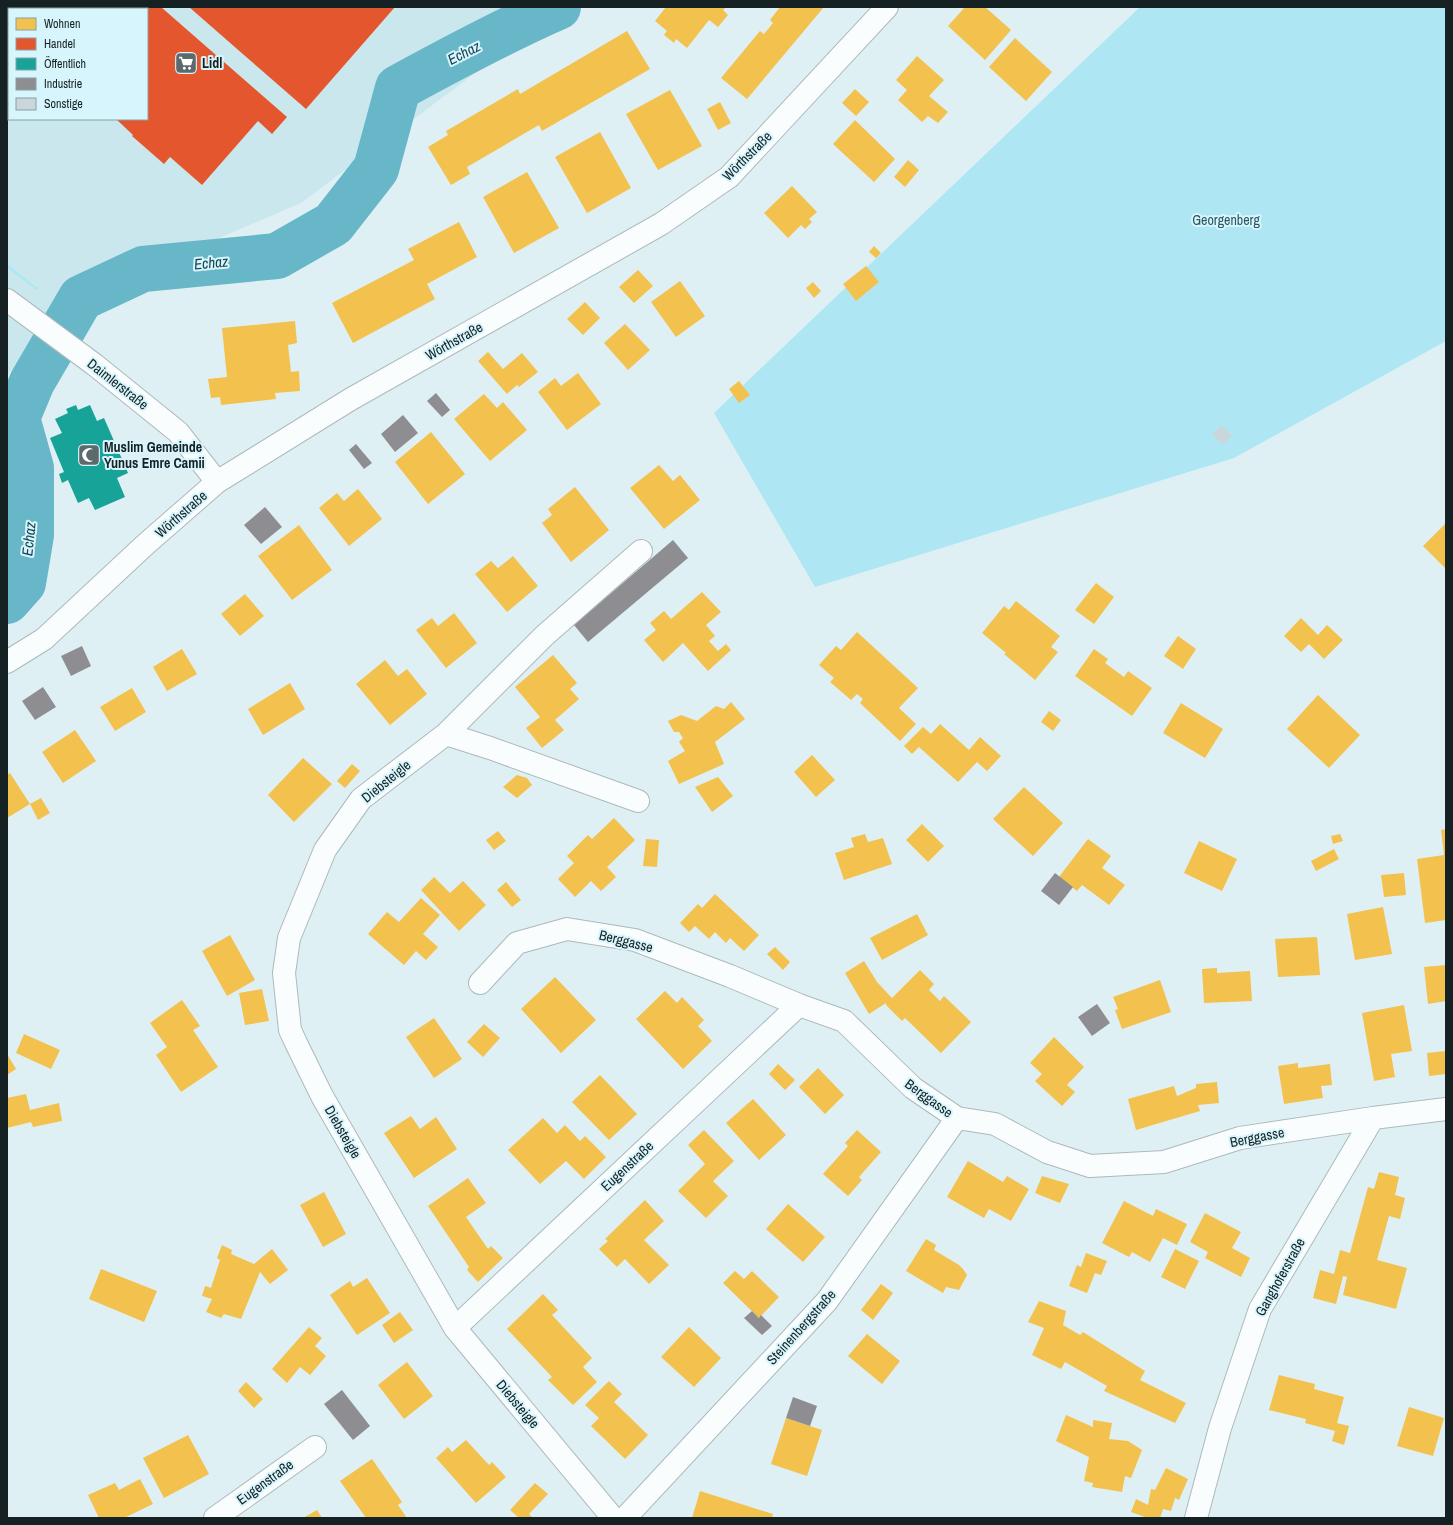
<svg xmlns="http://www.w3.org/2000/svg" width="1453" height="1525" font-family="'Archivo Narrow',sans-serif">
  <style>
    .built { fill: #cae7ee; fill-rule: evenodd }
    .green { fill: #aee7f3 }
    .homes { fill: #f2c14e }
    .shops { fill: #e4572e }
    .public { fill: #17a398 }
    .industry { fill: #8d8d92 }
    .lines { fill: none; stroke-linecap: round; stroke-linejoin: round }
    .canal { stroke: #67b7c8; stroke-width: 27 }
    .river { stroke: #67b7c8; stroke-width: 46 }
    .building { fill: #cad7da }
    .street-casing { stroke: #acb9bc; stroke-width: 24 }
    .street { stroke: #fafdfd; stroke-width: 22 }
    .labels { text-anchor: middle; stroke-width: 4; stroke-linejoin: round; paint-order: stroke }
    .poi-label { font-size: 14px; font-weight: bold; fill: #162124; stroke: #d7f5fc; text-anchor: start }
    .street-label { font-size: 14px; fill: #162124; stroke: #d7f5fc }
    .park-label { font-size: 14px; fill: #2a5761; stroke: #d7f5fc }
    .water-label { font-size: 15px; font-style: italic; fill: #16444e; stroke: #d7f5fc }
  </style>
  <rect width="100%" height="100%" fill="#dff0f4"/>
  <!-- built -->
  <path class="built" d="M 7,7 L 564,7 L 301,203 L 126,278 L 7,374 ZM 9,9 L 147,9 L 147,119 L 9,119 Z"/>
  <!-- green -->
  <path class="green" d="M 1140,7 L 1446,7 L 1446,341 L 1234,458 L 815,587 L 714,413 Z
    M 7,264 L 39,289 L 37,290 L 7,268 Z"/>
  <!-- homes -->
  <path class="homes" d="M 666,7 L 726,7 L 723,10 L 728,15 L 718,27 L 709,20 L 687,48 L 676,39 L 674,43 L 664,35 L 667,31 L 655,21 Z
    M 780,7 L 824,7 L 747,99 L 721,78 L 760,31 L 764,34 L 773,23 L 770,20 Z
    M 965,7 L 985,7 L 1011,30 L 985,60 L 948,26 Z
    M 627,31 L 650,69 L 542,131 L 539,125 L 467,167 L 470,174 L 451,185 L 428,147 L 448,135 L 446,131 L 518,89 L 520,94 Z
    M 1015,38 L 1052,72 L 1026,101 L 989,67 Z
    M 917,56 L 944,80 L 929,96 L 948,112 L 938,123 L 928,116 L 922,122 L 898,100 L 907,90 L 896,80 Z
    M 855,89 L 869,102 L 856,116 L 842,103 Z
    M 670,90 L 702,146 L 658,170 L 626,114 Z
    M 720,102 L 731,123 L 718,130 L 707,109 Z
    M 855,120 L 895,159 L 874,182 L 833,144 Z
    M 600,132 L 631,188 L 587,213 L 555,157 Z
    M 908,160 L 919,170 L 905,187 L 894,177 Z
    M 527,172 L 559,228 L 514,253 L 483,197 Z
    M 792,186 L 817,212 L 809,219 L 812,222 L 805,229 L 801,225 L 788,238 L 764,213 Z
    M 459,222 L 477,257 L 427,284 L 435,299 L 353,343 L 332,303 L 414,260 L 408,249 Z
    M 874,246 L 881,253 L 876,258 L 869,252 Z
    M 866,266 L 879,282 L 856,301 L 843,284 Z
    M 638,270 L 653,286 L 634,303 L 619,287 Z
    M 680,281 L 705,316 L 676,337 L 651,302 Z
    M 813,282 L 821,291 L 814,298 L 806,288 Z
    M 585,302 L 600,318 L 583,335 L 567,319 Z
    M 295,321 L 297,343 L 288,345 L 291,372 L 299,371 L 300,391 L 275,393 L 276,399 L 221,405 L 220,397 L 211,398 L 208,379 L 227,377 L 222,328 Z
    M 625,324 L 650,350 L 628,370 L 604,343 Z
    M 488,352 L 503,369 L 522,353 L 538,372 L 519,387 L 517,385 L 507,394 L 478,361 Z
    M 578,373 L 601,404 L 567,430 L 538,392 L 555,378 L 561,386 Z
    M 739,381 L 750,395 L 739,403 L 729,389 Z
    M 484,394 L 497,408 L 503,402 L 527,430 L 490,461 L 454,419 Z
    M 431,432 L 465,474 L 428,504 L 395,462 Z
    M 659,465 L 673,481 L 680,475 L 700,500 L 664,529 L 630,488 Z
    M 575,487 L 609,530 L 571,562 L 542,523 L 552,515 L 548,509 Z
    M 358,489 L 382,519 L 349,546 L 319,508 L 337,493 L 344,501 Z
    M 1445,524 L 1446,525 L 1446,569 L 1423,546 Z
    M 299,525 L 332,570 L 292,600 L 258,556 Z
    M 513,556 L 538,586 L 507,612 L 475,574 L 491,561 L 498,568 Z
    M 1096,583 L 1114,597 L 1094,624 L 1075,610 Z
    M 702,592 L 721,612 L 706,625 L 715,636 L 709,641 L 718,651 L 726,644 L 731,650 L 708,671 L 683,643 L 663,662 L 644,640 L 656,630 L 650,623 L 664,611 L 671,619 Z
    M 245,594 L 264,616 L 240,636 L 221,614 Z
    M 1016,601 L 1060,636 L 1051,647 L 1058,652 L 1035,680 L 1004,654 L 1006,653 L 982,633 L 1004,606 L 1009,610 Z
    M 454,613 L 477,643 L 446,668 L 416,630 L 432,618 L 438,626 Z
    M 1301,618 L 1318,635 L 1327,625 L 1343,640 L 1324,659 L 1309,644 L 1301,652 L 1284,636 Z
    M 857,632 L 918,688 L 899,708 L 916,724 L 900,741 L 860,703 L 863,699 L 857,694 L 851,700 L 830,682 L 834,678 L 819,665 L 836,646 L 841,650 Z
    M 1178,636 L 1196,649 L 1183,669 L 1164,656 Z
    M 182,649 L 197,674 L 167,691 L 153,667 Z
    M 1094,649 L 1108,659 L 1105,663 L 1124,677 L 1128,671 L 1152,688 L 1132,716 L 1075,676 Z
    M 553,655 L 577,683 L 570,689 L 579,699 L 555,720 L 564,730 L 542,748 L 526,728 L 540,717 L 515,687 Z
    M 385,660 L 398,676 L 407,669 L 427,694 L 390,725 L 356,684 Z
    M 290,683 L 305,709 L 263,735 L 248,709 Z
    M 132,688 L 146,712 L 115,731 L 100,707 Z
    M 1318,695 L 1360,735 L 1329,768 L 1287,729 Z
    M 731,702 L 745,719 L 715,742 L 724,764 L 679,784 L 668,761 L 685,751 L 679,742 L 683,738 L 679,732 L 674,732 L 668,721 L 681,715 L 697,721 L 716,706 L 724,709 Z
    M 1181,703 L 1223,729 L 1205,758 L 1163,733 Z
    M 1049,711 L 1061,720 L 1053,731 L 1041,722 Z
    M 940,724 L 969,750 L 980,737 L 1001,756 L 987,771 L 977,762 L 958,782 L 919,747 L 912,754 L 904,746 L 923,727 L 931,734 Z
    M 75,730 L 96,761 L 63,783 L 42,752 Z
    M 812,755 L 835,780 L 816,797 L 794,772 Z
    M 303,758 L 332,784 L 294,822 L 268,795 Z
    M 352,764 L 360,771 L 345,788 L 337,781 Z
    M 10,773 L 30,804 L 7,818 L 7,775 Z
    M 517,775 L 527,778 L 532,785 L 517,798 L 503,787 Z
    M 718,777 L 733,796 L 712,812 L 695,787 Z
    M 1024,787 L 1063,823 L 1033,856 L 993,819 Z
    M 41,798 L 50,813 L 38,820 L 30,804 Z
    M 614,818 L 635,840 L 607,867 L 616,877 L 601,891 L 591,881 L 575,897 L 558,879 L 574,863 L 567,856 L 588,835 L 592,839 Z
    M 922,824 L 944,846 L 928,862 L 906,840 Z
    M 1446,829 L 1446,920 L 1425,923 L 1417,859 L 1444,855 L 1441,830 Z
    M 498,831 L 506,841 L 494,850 L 486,840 Z
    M 865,834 L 868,842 L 883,838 L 892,864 L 844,880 L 835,853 L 854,847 L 851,838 Z
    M 1340,834 L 1343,841 L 1333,844 L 1331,836 Z
    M 646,839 L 659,840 L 657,867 L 643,866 Z
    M 1088,839 L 1111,856 L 1102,868 L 1125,885 L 1109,905 L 1082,885 L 1077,891 L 1059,877 Z
    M 1199,841 L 1237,859 L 1222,891 L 1184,873 Z
    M 1334,849 L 1339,859 L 1316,871 L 1311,861 Z
    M 1404,873 L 1406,895 L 1384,897 L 1381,875 Z
    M 434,877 L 450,893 L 463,881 L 486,905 L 459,931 L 421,890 Z
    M 506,882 L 521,900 L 512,907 L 497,890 Z
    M 715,894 L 759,935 L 744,951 L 730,938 L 726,943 L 715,932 L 709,939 L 695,926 L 689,932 L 680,923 L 698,904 L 702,908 Z
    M 421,898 L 440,915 L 423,934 L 438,947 L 426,960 L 416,951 L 404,965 L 368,934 L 387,912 L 399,922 Z
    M 1383,907 L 1392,954 L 1355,960 L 1347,914 Z
    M 917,914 L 928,935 L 882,960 L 870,938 Z
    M 230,935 L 255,980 L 227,996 L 202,951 Z
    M 1317,937 L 1320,975 L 1278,977 L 1275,939 Z
    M 775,947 L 790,962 L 783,970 L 767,954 Z
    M 864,961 L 877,982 L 892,998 L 920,970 L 934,984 L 929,990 L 940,1001 L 944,996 L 971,1022 L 941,1053 L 905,1018 L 902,1021 L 886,1005 L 886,1003 L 869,1014 L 845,973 Z
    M 1446,965 L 1446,1001 L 1428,1004 L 1424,967 Z
    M 1217,968 L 1217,973 L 1250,971 L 1252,1001 L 1204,1003 L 1202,969 Z
    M 555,977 L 596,1020 L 561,1053 L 521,1009 Z
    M 1160,980 L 1171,1012 L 1122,1029 L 1115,1010 L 1118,1009 L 1113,997 Z
    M 262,989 L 269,1021 L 245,1025 L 239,993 Z
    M 665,991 L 677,1003 L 682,997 L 704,1020 L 698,1026 L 712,1041 L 683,1069 L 636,1019 Z
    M 182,1000 L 200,1026 L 193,1030 L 218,1067 L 181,1092 L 156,1055 L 167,1047 L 150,1023 Z
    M 1404,1005 L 1412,1051 L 1391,1054 L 1395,1077 L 1374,1081 L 1362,1013 Z
    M 434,1018 L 462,1059 L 434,1078 L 406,1037 Z
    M 484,1024 L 500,1038 L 483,1057 L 467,1042 Z
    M 24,1034 L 60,1050 L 51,1069 L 16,1053 Z
    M 1054,1037 L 1084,1067 L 1067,1085 L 1075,1092 L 1062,1106 L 1035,1081 L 1042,1074 L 1030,1063 Z
    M 1446,1051 L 1446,1074 L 1429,1076 L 1427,1053 Z
    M 7,1054 L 16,1069 L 7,1075 Z
    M 1298,1063 L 1298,1068 L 1330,1064 L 1332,1085 L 1321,1086 L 1323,1098 L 1284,1104 L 1278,1066 Z
    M 778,1064 L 795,1080 L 785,1090 L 769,1074 Z
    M 818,1068 L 844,1095 L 825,1114 L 799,1087 Z
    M 600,1075 L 637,1114 L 609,1140 L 572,1102 Z
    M 1217,1082 L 1219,1103 L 1198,1105 L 1200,1111 L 1136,1130 L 1128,1099 L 1174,1086 L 1177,1096 L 1196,1088 L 1196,1084 Z
    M 26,1094 L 30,1110 L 59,1103 L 62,1121 L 33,1127 L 31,1122 L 7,1128 L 7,1098 Z
    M 753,1099 L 786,1135 L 759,1160 L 726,1123 Z
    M 411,1116 L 420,1129 L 436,1117 L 457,1149 L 414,1178 L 384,1133 Z
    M 543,1118 L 557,1133 L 565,1125 L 580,1141 L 585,1136 L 606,1157 L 584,1179 L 566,1161 L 540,1184 L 508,1150 Z
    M 704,1130 L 734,1161 L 713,1181 L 728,1196 L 706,1218 L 678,1191 L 705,1164 L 688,1145 Z
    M 857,1130 L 881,1152 L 859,1177 L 862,1180 L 848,1196 L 823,1174 L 848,1146 L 845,1143 Z
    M 968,1161 L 1003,1182 L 1007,1176 L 1029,1189 L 1011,1221 L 989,1209 L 984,1218 L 947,1197 Z
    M 1379,1172 L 1399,1177 L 1395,1195 L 1405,1198 L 1400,1219 L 1389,1216 L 1377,1260 L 1407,1268 L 1396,1309 L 1343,1295 L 1347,1277 L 1343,1276 L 1336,1304 L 1313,1298 L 1320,1270 L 1334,1274 L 1340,1250 L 1350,1253 L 1368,1187 L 1374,1189 Z
    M 1042,1176 L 1069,1184 L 1060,1203 L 1035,1193 Z
    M 468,1178 L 486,1203 L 466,1217 L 488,1249 L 491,1246 L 503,1258 L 478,1282 L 467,1270 L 469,1267 L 428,1206 Z
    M 324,1192 L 346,1234 L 323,1247 L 300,1205 Z
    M 645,1200 L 664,1221 L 644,1240 L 669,1265 L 649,1284 L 625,1259 L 617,1267 L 599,1249 L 608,1241 L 605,1239 Z
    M 1124,1201 L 1153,1216 L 1156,1209 L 1187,1224 L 1177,1245 L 1163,1238 L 1150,1262 L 1132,1252 L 1129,1257 L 1102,1243 Z
    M 788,1204 L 825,1237 L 803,1262 L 766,1229 Z
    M 1205,1213 L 1241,1232 L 1232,1248 L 1250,1258 L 1241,1277 L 1205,1258 L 1208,1252 L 1190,1242 Z
    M 926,1239 L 936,1245 L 934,1250 L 959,1265 L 963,1269 L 967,1275 L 959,1290 L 946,1287 L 943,1293 L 906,1271 Z
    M 222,1245 L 232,1250 L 231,1254 L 254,1264 L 272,1249 L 288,1270 L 270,1284 L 260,1272 L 241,1319 L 224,1314 L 221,1318 L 206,1312 L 212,1299 L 202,1296 L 205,1286 L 211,1288 L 220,1260 L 217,1258 Z
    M 1175,1249 L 1199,1261 L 1185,1289 L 1161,1277 Z
    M 1086,1253 L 1107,1261 L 1101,1275 L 1095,1273 L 1087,1293 L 1069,1286 L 1077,1265 L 1081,1267 Z
    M 101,1269 L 157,1291 L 144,1322 L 89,1299 Z
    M 735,1271 L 744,1279 L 752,1271 L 779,1297 L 759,1318 L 723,1283 Z
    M 367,1278 L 390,1313 L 357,1335 L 330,1295 L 350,1281 L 353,1287 Z
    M 881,1284 L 893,1293 L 873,1320 L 861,1310 Z
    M 543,1294 L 558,1310 L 552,1315 L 592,1358 L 583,1367 L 597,1382 L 573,1405 L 548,1380 L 552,1377 L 507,1329 Z
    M 1039,1301 L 1066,1311 L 1063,1325 L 1080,1335 L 1083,1332 L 1145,1371 L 1140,1380 L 1186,1403 L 1175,1423 L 1104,1391 L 1107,1386 L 1065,1362 L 1061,1369 L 1032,1355 L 1044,1328 L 1028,1322 Z
    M 400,1312 L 413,1330 L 394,1343 L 382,1325 Z
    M 309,1327 L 322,1338 L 315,1346 L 326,1356 L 310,1375 L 300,1367 L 287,1383 L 272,1369 Z
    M 689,1327 L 721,1358 L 694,1387 L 661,1357 Z
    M 867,1334 L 900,1361 L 882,1384 L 848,1356 Z
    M 407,1362 L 433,1396 L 404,1419 L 378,1385 Z
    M 1279,1375 L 1315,1384 L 1314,1389 L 1344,1397 L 1337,1423 L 1349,1426 L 1344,1445 L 1332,1441 L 1335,1431 L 1305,1423 L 1306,1419 L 1269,1410 Z
    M 609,1381 L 622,1394 L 614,1402 L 648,1435 L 625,1459 L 591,1426 L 599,1418 L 585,1405 Z
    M 246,1382 L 263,1399 L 254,1408 L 238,1391 Z
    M 1409,1407 L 1444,1418 L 1433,1456 L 1397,1446 Z
    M 1066,1415 L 1093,1427 L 1093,1420 L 1112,1423 L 1109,1439 L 1128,1441 L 1142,1450 L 1131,1478 L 1125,1476 L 1122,1492 L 1092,1487 L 1093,1483 L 1084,1481 L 1089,1457 L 1056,1441 Z
    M 786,1418 L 822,1430 L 807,1476 L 771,1464 Z
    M 188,1435 L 209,1474 L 164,1498 L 143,1458 Z
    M 466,1440 L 489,1465 L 492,1462 L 506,1477 L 476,1503 L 436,1458 L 448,1447 L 452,1452 Z
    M 372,1459 L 402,1502 L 398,1505 L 407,1518 L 366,1518 L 340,1481 Z
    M 1166,1468 L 1188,1479 L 1179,1500 L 1175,1498 L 1171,1511 L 1163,1509 L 1160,1518 L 1148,1518 L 1131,1512 L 1136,1499 L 1148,1505 L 1151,1489 L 1155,1490 Z
    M 140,1479 L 153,1504 L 124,1518 L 99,1518 L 88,1495 L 115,1483 L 119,1490 Z
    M 535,1483 L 548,1494 L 529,1514 L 533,1518 L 519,1518 L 510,1510 Z
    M 700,1491 L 773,1514 L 772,1518 L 692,1518 Z
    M 317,1510 L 322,1518 L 303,1518 Z"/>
  <!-- shops -->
  <path class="shops" d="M 44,7 L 51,7 L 53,9 L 43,9 Z
    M 83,7 L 161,7 L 287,117 L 272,134 L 258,121 L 202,185 L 170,157 L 164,164 L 132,136 L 133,135 L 116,119 L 147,119 L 147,9 L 81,9 Z
    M 189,7 L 395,7 L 306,109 Z"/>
  <!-- public -->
  <path class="public" d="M 76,405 L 78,410 L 90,405 L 97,421 L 104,418 L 128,473 L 117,478 L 125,497 L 95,510 L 89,498 L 78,503 L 68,480 L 62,483 L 59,474 L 64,472 L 50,438 L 62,433 L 55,419 L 68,413 L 66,409 Z"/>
  <!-- industry -->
  <path class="industry" d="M 436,393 L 450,410 L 442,417 L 427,401 Z
    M 403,415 L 418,433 L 395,452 L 381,434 Z
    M 356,444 L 372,463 L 364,469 L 349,450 Z
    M 265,507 L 282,527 L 261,544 L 244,525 Z
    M 673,540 L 688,558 L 588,642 L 574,625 Z
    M 82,646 L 91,666 L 71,676 L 61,656 Z
    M 43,687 L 56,707 L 35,720 L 22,701 Z
    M 1055,873 L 1073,887 L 1059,905 L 1041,891 Z
    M 1097,1004 L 1110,1023 L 1092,1036 L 1078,1017 Z
    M 752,1311 L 759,1318 L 761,1315 L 772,1326 L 762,1335 L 744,1318 Z
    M 342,1390 L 370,1426 L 353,1440 L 324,1404 Z
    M 793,1397 L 817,1406 L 810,1426 L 786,1418 Z"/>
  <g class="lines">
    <!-- canal -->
    <path class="canal" d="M 7,426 L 17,418"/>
    <!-- river -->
    <path class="river" d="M 7,601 L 23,583 L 31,535 L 31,468 L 17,418 L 32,382 L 81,298 L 143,269 L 277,256 L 333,224 L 376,169 L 398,88 C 451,59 503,31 558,7"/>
  </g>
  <!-- building -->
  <path class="building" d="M 1222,425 L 1232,436 L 1222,445 L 1212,434 Z"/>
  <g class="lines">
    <!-- street casing -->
    <g class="street-casing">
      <path id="street" d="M 7,300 L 95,365 L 178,432 L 217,482
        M 7,662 L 44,639 L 146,544 L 217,482 L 351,399 L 661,224 L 729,177 L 887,7
        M 446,734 L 490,748 L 638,801
        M 480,983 L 517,943 L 567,929 L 635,940 L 730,976 L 799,1005 L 844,1021 L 913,1088 L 957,1118 L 995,1124 L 1047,1152 L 1090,1166 L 1164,1162 L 1240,1138 L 1373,1118 L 1446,1109
        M 455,1328 L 799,1005
        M 215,1518 L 315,1447
        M 613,1518 L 455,1328 L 322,1096 L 297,1045 L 290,1030 L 284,973 L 289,938 L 325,850 L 361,799 L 446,734 L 544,636 L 641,551
        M 625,1518 L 827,1301 L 957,1118
        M 1196,1518 L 1220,1428 L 1260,1309 L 1373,1118"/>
    </g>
    <!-- street -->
    <use href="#street" class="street"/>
  </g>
  <!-- icons -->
  <defs>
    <g id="supermarket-square" transform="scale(1.15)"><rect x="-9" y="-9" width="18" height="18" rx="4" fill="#5c696d" stroke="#d7f5fc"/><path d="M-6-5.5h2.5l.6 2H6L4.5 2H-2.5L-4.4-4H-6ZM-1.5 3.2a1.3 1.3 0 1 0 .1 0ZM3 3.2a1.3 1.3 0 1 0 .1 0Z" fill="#fff"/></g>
    <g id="mosque-square" transform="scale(1.15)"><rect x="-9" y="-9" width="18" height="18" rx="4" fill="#5c696d" stroke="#d7f5fc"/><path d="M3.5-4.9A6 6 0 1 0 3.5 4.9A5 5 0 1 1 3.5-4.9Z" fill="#fff"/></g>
  </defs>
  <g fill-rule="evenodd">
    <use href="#supermarket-square" x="186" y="63"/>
    <use href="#mosque-square" x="89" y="455"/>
  </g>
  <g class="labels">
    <!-- poi labels -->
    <g class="poi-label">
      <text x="202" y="68">Lidl</text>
      <text x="104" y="452">Muslim Gemeinde<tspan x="104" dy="16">Yunus Emre Camii</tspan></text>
    </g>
    <!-- street labels -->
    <g class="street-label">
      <text transform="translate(747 156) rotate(-45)" y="5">Wörthstraße</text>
      <text transform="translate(454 341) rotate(-29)" y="5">Wörthstraße</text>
      <text transform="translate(118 384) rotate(38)" y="5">Daimlerstraße</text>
      <text transform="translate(181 514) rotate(-41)" y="5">Wörthstraße</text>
      <text transform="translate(386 781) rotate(-39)" y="5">Diebsteigle</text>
      <text transform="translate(626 941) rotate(14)" y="5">Berggasse</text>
      <text transform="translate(929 1098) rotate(36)" y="5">Berggasse</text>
      <text transform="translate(343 1132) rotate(60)" y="5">Diebsteigle</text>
      <text transform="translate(1257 1137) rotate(-11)" y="5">Berggasse</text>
      <text transform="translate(627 1166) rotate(-43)" y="5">Eugenstraße</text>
      <text transform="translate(1280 1277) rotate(-61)" y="5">Ganghoferstraße</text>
      <text transform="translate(801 1327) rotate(-48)" y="5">Steinenbergstraße</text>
      <text transform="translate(518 1404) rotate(50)" y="5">Diebsteigle</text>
      <text transform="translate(265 1482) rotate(-36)" y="5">Eugenstraße</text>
    </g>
    <!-- park labels -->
    <g class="park-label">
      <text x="1226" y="225">Georgenberg</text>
    </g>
    <!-- water labels -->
    <g class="water-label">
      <text transform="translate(464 53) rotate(-27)" y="5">Echaz</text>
      <text transform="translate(211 263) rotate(-5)" y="5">Echaz</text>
      <text transform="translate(29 539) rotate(-84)" y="5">Echaz</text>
    </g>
  </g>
  <!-- border -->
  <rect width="1453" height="1525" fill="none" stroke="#162124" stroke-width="16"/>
  <!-- legend -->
  <rect x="8" y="8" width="140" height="112" fill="#d7f5fc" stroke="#8aa0a6"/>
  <rect x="16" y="18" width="20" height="12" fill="#f2c14e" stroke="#8aa0a6"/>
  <text x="44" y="28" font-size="12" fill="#162124">Wohnen</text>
  <rect x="16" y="38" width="20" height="12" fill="#e4572e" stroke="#8aa0a6"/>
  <text x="44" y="48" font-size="12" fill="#162124">Handel</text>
  <rect x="16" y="58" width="20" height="12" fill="#17a398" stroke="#8aa0a6"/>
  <text x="44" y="68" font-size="12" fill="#162124">Öffentlich</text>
  <rect x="16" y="78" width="20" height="12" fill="#8d8d92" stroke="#8aa0a6"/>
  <text x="44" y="88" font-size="12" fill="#162124">Industrie</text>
  <rect x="16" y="98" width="20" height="12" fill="#cad7da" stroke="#8aa0a6"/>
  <text x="44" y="108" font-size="12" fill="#162124">Sonstige</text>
</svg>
